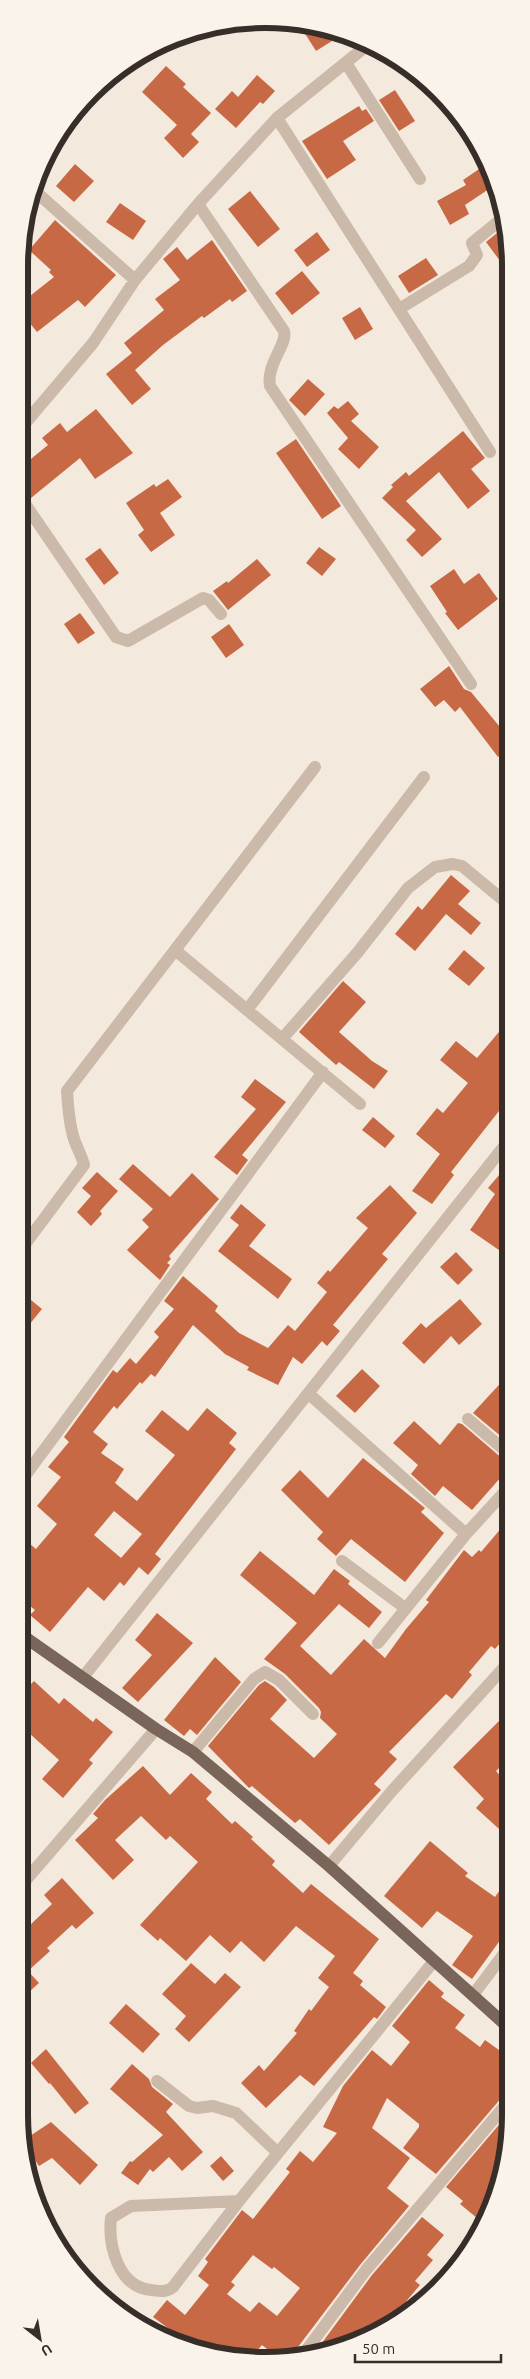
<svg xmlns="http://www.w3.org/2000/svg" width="530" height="2379" font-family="Ubuntu,sans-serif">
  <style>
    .building { fill: #c86946; fill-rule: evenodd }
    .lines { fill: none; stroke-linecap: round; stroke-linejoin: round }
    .minor { stroke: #cbb9a9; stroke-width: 12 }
    .major { stroke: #7a655a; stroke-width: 12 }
    .rim { fill: none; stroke: #382e29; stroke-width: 6 }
  </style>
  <rect width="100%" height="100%" fill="#f3e9dd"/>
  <!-- building -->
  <path class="building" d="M 297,21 L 324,29 L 332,41 L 316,51 Z
    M 166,66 L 186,84 L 183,87 L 211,113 L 191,134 L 199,142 L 183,158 L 164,138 L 177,125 L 142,92 Z
    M 257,75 L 275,91 L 263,104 L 260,102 L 236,128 L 215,109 L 232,91 L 238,97 Z
    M 395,90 L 415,121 L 399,131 L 379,100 Z
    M 359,106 L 362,111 L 366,109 L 374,121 L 343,141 L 356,160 L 327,179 L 302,141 Z
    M 488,163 L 495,185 L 465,205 L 469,214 L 450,225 L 437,201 L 466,185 L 463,180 Z
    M 75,164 L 94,181 L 74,202 L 56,186 Z
    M 250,191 L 280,229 L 258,247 L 228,209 Z
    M 120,203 L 146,221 L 133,240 L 106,222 Z
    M 55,220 L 116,275 L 85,307 L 78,300 L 37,332 L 21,312 L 21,303 L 54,277 L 49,272 L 51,270 L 29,250 Z
    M 507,225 L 509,233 L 509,273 L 486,242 Z
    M 317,232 L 330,250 L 307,267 L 294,250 Z
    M 212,240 L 247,291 L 232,302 L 230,299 L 204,318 L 202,316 L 163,345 L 135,370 L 151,389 L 132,405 L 106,374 L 132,353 L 124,343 L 164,310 L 155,299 L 180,280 L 163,259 L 177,247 L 187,260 Z
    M 426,258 L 438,275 L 409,293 L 398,276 Z
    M 302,271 L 320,293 L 292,315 L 275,293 Z
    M 360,307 L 373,329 L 355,340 L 342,318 Z
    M 308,379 L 325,394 L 305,416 L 289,400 Z
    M 348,401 L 359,414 L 351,421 L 379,447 L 359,469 L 338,449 L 348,438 L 327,413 L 334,406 L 338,409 Z
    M 96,409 L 133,453 L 95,479 L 80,458 L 31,498 L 25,491 L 21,490 L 21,467 L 48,445 L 42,438 L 60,423 L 67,432 Z
    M 463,431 L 485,458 L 471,469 L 490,491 L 468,509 L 439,472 L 406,501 L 442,539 L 422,557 L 406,540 L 416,530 L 382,498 L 393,487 L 391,485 L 406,472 L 409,476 Z
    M 296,439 L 341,506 L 322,519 L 276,453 Z
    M 168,479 L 182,497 L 160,513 L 175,535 L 151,552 L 138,535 L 144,530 L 126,503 L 154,484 L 156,487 Z
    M 319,547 L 336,559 L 322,576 L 306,563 Z
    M 100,548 L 119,573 L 104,585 L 85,559 Z
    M 257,559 L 271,575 L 228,610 L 213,591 L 227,581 L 228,583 Z
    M 454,569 L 464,584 L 479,573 L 498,599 L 458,630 L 445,613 L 447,612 L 430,586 Z
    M 80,613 L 95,633 L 78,644 L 64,624 Z
    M 229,624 L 244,645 L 226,658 L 211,637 Z
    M 449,666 L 464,689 L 471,692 L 509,738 L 509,748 L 498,757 L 460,707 L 455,712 L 444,700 L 435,707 L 420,689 Z
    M 451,875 L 470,891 L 458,904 L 481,923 L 471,935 L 446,914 L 415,951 L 395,934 L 418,906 L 422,910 Z
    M 464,950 L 485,968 L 469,986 L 448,969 Z
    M 343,981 L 366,1002 L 339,1032 L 372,1061 L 388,1071 L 374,1089 L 339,1062 L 336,1065 L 299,1032 Z
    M 509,1020 L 509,1120 L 499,1111 L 451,1172 L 454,1175 L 432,1204 L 412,1191 L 440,1154 L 416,1134 L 437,1108 L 443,1113 L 468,1083 L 440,1060 L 456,1041 L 477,1058 Z
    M 255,1079 L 286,1102 L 242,1155 L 248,1160 L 237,1175 L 214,1157 L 256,1109 L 241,1097 Z
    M 373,1117 L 395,1136 L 385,1148 L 362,1130 Z
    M 133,1164 L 170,1197 L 192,1173 L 219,1199 L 169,1256 L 171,1259 L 167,1263 L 170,1265 L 160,1280 L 127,1250 L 149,1227 L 142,1220 L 153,1209 L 119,1179 Z
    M 505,1168 L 509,1169 L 509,1205 L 507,1204 L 502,1210 L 509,1216 L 509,1257 L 470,1230 L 495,1194 L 488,1188 Z
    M 97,1172 L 118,1191 L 100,1211 L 102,1214 L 91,1226 L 77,1212 L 91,1196 L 82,1188 Z
    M 390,1185 L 417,1213 L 382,1254 L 388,1259 L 333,1325 L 340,1331 L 327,1346 L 322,1341 L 302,1364 L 293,1357 L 278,1385 L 247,1370 L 249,1367 L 225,1354 L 193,1325 L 155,1377 L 151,1374 L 142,1384 L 140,1382 L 117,1409 L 114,1406 L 93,1432 L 108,1444 L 101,1453 L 124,1469 L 115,1483 L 137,1501 L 175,1455 L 145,1431 L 162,1410 L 188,1431 L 207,1408 L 237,1433 L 229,1443 L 236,1449 L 155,1554 L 161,1559 L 148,1575 L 139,1567 L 124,1586 L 120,1582 L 104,1601 L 88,1587 L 50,1632 L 30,1615 L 35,1610 L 19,1597 L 19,1535 L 36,1549 L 57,1524 L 37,1506 L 61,1477 L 48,1467 L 69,1442 L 64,1437 L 113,1370 L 117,1373 L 130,1358 L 136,1364 L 159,1337 L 154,1332 L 174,1309 L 164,1301 L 183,1276 L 218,1306 L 215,1311 L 239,1333 L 268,1348 L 288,1325 L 295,1331 L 327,1292 L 317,1283 L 328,1270 L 330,1272 L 368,1228 L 356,1218 ZM 114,1511 L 142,1534 L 121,1558 L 94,1535 Z
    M 241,1204 L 266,1225 L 249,1246 L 292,1279 L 278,1299 L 218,1251 L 239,1225 L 230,1218 Z
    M 456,1252 L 473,1270 L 458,1285 L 440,1267 Z
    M 20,1291 L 42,1309 L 20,1336 Z
    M 460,1299 L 482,1324 L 459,1345 L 451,1336 L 424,1364 L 402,1343 L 421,1323 L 426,1328 Z
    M 362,1369 L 380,1386 L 355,1413 L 336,1396 Z
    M 509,1374 L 509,1443 L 473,1413 Z
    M 414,1421 L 440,1445 L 458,1423 L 462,1424 L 504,1460 L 509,1462 L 509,1468 L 472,1510 L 443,1486 L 435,1496 L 411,1474 L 418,1465 L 393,1443 Z
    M 363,1458 L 425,1508 L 421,1512 L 444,1533 L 405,1582 L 351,1539 L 336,1556 L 317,1539 L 323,1532 L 281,1490 L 300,1470 L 328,1498 Z
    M 509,1519 L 509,1633 L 495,1649 L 491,1646 L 469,1672 L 472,1675 L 452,1699 L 446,1694 L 389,1752 L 397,1759 L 374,1784 L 381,1790 L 329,1845 L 300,1819 L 295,1823 L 252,1786 L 249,1788 L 208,1746 L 259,1685 L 265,1681 L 274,1687 L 287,1700 L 270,1719 L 314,1758 L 337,1734 L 320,1718 L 321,1712 L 319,1708 L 285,1674 L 264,1659 L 297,1623 L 240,1575 L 260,1551 L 314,1595 L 334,1569 L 350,1581 L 348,1584 L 382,1612 L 369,1628 L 339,1604 L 300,1646 L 331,1675 L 364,1639 L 385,1658 L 406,1629 L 429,1602 L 426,1600 L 464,1550 L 472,1557 L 479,1550 L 481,1552 Z
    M 157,1613 L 193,1643 L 138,1702 L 122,1688 L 152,1655 L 135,1640 Z
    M 215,1657 L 241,1682 L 197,1735 L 190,1729 L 184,1736 L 164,1720 Z
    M 19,1679 L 29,1686 L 34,1681 L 59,1704 L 64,1698 L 93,1722 L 96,1718 L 113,1732 L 89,1760 L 93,1763 L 63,1798 L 42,1779 L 59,1760 L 19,1724 Z
    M 509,1711 L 509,1758 L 496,1771 L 509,1785 L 509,1838 L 476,1808 L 484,1799 L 453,1767 Z
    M 143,1766 L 170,1795 L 191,1773 L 212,1792 L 206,1799 L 232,1824 L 235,1821 L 253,1837 L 251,1839 L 275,1861 L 272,1865 L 303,1893 L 311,1884 L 379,1939 L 353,1973 L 363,1981 L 360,1985 L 386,2007 L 377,2019 L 374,2017 L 314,2086 L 300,2075 L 266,2108 L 241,2083 L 259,2065 L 264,2071 L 297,2033 L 294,2031 L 309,2009 L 311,2011 L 329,1987 L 318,1978 L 335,1956 L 296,1926 L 264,1962 L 241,1941 L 230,1953 L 210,1935 L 186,1961 L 160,1938 L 158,1941 L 140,1925 L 198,1862 L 170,1836 L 166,1840 L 141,1816 L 115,1840 L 134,1860 L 113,1880 L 75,1840 L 98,1818 L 93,1814 L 105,1800 Z
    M 430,1841 L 468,1873 L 465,1876 L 495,1897 L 509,1877 L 509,1928 L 472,1979 L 452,1965 L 473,1936 L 437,1911 L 422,1928 L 384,1896 Z
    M 62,1878 L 94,1913 L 76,1929 L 72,1925 L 47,1948 L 50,1951 L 28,1971 L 39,1983 L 19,2001 L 19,1918 L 28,1927 L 52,1904 L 44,1895 Z
    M 191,1963 L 215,1984 L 225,1973 L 241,1987 L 189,2042 L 175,2029 L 186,2016 L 162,1994 Z
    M 429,1980 L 444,1993 L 441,1997 L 465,2015 L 455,2028 L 480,2047 L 485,2040 L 506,2055 L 501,2061 L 509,2067 L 509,2093 L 503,2096 L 436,2174 L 403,2148 L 419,2127 L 419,2124 L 387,2098 L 372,2128 L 410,2158 L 387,2188 L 409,2206 L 360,2265 L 298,2347 L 297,2353 L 276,2356 L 262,2345 L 249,2360 L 166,2338 L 172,2331 L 153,2317 L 167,2300 L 185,2315 L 209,2285 L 198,2276 L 208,2262 L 205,2259 L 242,2210 L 253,2219 L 290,2172 L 286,2169 L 300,2151 L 313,2162 L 337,2133 L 323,2127 L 343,2086 L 372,2050 L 391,2066 L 410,2042 L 392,2026 ZM 253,2255 L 272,2269 L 274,2267 L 300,2288 L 277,2316 L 259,2302 L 250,2312 L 227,2294 L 235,2285 L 231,2282 Z
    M 126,2004 L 160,2034 L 143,2053 L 109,2023 Z
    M 46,2049 L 89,2103 L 75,2114 L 50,2083 L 49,2084 L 31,2063 Z
    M 132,2064 L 149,2079 L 152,2087 L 173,2104 L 166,2112 L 203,2152 L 182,2171 L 169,2157 L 153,2172 L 150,2169 L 138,2185 L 121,2173 L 130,2161 L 132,2162 L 163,2135 L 110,2089 Z
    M 509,2113 L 509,2146 L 483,2223 L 460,2204 L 463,2201 L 446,2187 Z
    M 51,2122 L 98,2165 L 80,2185 L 52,2158 L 39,2166 L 25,2145 L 24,2140 Z
    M 221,2156 L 234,2171 L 223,2181 L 210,2166 Z
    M 422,2217 L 444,2235 L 427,2255 L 433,2260 L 415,2281 L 420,2285 L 387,2324 L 344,2347 L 316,2351 L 372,2275 Z"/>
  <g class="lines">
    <!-- minor -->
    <path class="minor" d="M 346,63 L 420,179
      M 277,118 L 490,452
      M 35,191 L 135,280
      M 198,204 L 284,331 C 288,344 266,364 270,386 L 471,684
      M 399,309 L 469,266 L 477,255 L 472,243 L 504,217
      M 21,428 L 93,343 L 135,280 L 198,204 L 277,118 L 370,43
      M 21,498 L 116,637 L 128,641 L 203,598 L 209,600 L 221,614
      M 315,767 L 175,950 L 360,1104
      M 247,1010 L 424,777
      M 282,1039 L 358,952 L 408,888 L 435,867 L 453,864 L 462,866 L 509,905
      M 499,1153 L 509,1161
      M 20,1251 L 84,1165 C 82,1156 77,1148 74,1139 C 69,1124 68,1107 67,1091 L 175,950
      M 309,1394 L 466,1534
      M 468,1419 L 509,1454
      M 19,1484 L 323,1072
      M 342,1561 L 405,1608
      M 378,1643 L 466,1534 L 509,1487
      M 84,1676 L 509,1140
      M 193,1752 L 254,1679 L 265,1672 L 279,1680 L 313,1714
      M 329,1866 L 391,1792 L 509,1662
      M 19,1888 L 156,1729
      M 473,1995 L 509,1947
      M 157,2081 L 189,2106 L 197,2108 L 213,2106 L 236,2113 L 278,2153
      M 239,2201 L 131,2206 L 111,2218 C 108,2245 118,2287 151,2290 C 159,2291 166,2293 173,2287 L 239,2201 L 434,1961
      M 305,2352 L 366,2270 L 509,2101"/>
    <!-- major -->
    <path class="major" d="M 19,1633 L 156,1729 L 193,1752 L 329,1866 L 509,2028"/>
  </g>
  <!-- crop -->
  <path d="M0 0H530V2379H0ZM265 28H265A237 237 0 0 1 502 265V2115A237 237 0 0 1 265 2352H265A237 237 0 0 1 28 2115V265A237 237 0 0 1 265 28Z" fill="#faf3ea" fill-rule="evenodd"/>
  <path class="rim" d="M265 28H265A237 237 0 0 1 502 265V2115A237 237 0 0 1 265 2352H265A237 237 0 0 1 28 2115V265A237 237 0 0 1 265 28Z"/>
  <!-- north arrow -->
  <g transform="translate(40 2339) rotate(149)" stroke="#faf3ea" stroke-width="4" paint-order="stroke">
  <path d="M0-4L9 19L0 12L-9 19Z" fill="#382e29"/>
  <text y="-8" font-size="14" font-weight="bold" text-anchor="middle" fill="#382e29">U</text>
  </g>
  <!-- scale -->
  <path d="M355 2354v8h146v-8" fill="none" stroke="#382e29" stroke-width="2.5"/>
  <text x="362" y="2354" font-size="15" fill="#382e29" stroke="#faf3ea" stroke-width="4" paint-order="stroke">50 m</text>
</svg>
